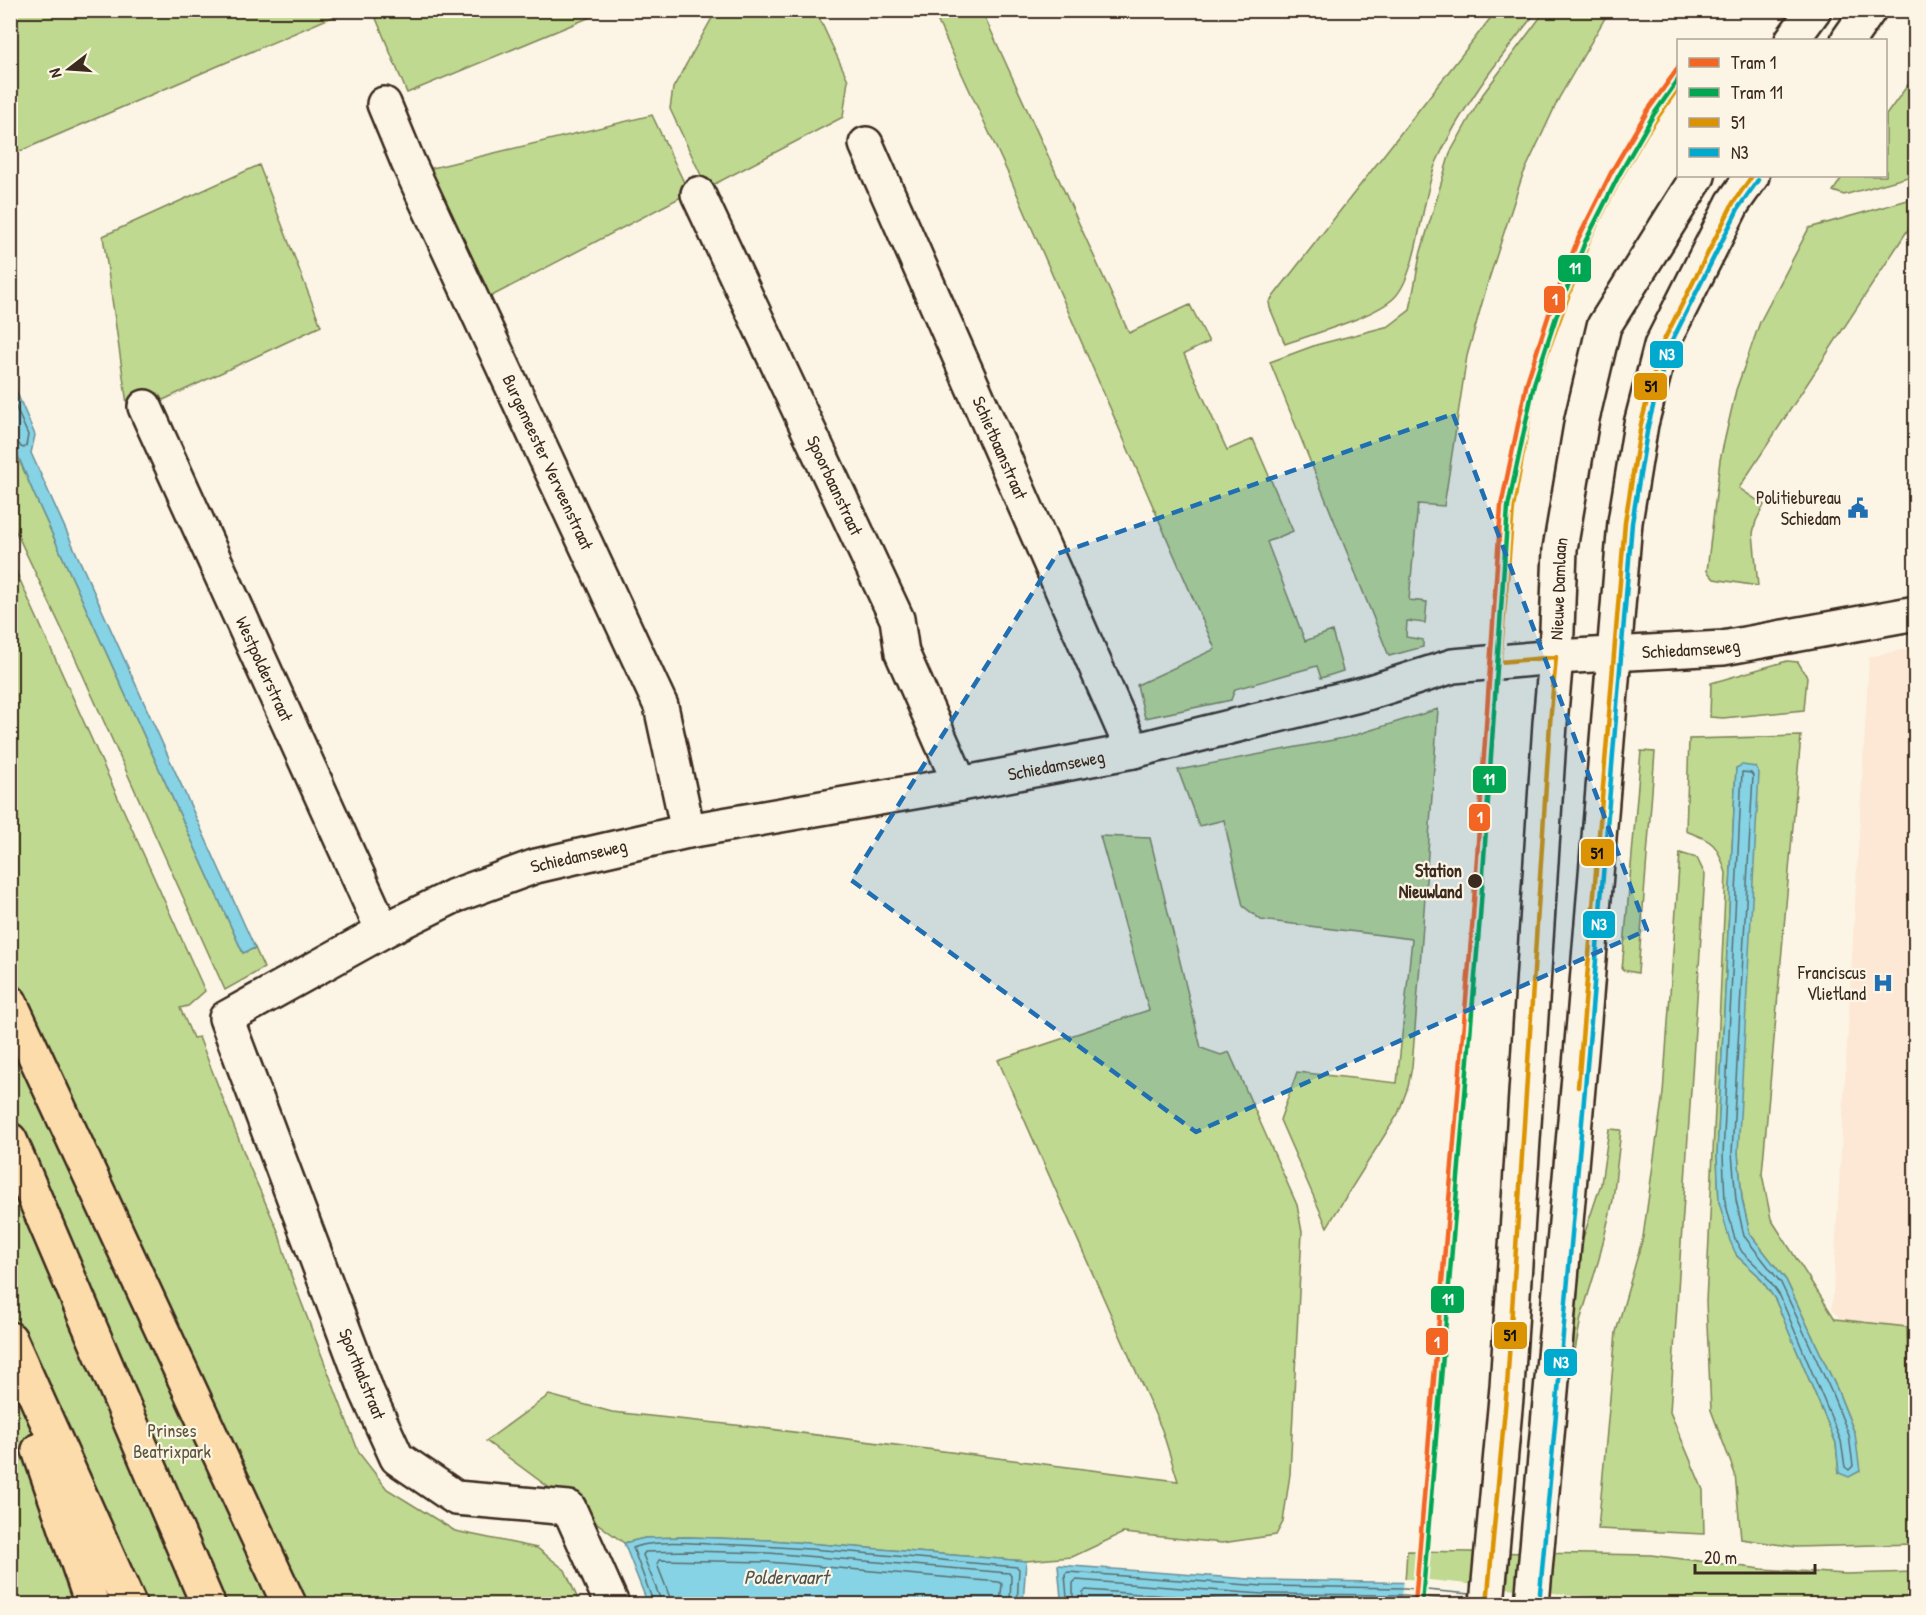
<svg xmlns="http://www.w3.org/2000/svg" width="1926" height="1615" font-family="'Patrick Hand',sans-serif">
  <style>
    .built { fill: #fce8d4 }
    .green { fill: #bfd990; stroke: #7d8257; stroke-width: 1.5; fill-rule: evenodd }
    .water { fill: #86d3e6; stroke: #688f96; stroke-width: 1.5 }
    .pier { fill: #fcf5e5 }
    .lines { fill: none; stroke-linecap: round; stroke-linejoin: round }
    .shore { stroke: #596e6e; stroke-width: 1.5 }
    .minor-casing { stroke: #3b2a1e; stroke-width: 38 }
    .secondary-casing { stroke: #3b2a1e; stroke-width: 38 }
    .motorway-casing { stroke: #3b2a1e; stroke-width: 38 }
    .minor { stroke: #fcf5e5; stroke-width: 33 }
    .secondary { stroke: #fcf5e5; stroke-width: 33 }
    .motorway { stroke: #fddcac; stroke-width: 33 }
    .bus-1-casing { stroke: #fcf5e5; stroke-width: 9 }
    .bus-2-casing { stroke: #fcf5e5; stroke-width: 9 }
    .bus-1 { stroke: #db9304; stroke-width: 4.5 }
    .bus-2 { stroke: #00a9ce; stroke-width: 4.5 }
    .tram-1-casing { stroke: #fcf5e5; stroke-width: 9 }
    .tram-2-casing { stroke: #fcf5e5; stroke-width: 9 }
    .tram-1 { stroke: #f26522; stroke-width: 4.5 }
    .tram-2 { stroke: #00a651; stroke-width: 4.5 }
    .marked { fill: #1f6fb2; fill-opacity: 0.2; stroke: #1f6fb2; stroke-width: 4.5; stroke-dasharray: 12 8; stroke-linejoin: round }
    .stop-dot { fill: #3b2a1e; stroke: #fcf5e5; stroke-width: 2 }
    .labels { text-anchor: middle; stroke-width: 4.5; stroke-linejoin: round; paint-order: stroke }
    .street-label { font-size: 18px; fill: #3b2a1e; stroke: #fcf5e5 }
    .poi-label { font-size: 18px; fill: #3b2a1e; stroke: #fcf5e5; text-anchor: end }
    .stop-label { font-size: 18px; font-weight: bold; fill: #3b2a1e; stroke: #fcf5e5; text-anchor: end }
    .park-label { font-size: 18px; fill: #5c563a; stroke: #fcf5e5 }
    .water-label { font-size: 20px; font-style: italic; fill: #4e5450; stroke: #fcf5e5 }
    .line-badge { stroke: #fcf5e5; stroke-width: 2 }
    .badge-label { font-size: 16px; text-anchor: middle; font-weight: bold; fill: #fff }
    .pale-badge-label { font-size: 16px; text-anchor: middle; font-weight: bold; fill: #111 }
  </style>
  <rect width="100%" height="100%" fill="#fcf5e5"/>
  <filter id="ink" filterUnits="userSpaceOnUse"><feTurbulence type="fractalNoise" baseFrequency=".0167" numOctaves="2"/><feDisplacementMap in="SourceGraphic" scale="12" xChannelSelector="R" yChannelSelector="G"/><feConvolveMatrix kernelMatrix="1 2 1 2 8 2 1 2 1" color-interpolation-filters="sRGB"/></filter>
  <g filter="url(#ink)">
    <!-- built -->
    <path class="built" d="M 1915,647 L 1915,1401 L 1909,1400 L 1832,1309 L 1869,657 Z"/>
    <!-- green -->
    <path class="green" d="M 11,10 L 346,10 L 346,11 L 11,155 Z
      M 373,11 L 605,11 L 407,93 Z
      M 716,11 L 816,11 L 848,80 L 843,117 L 707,188 L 670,109 L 673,88 Z
      M 933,11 L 982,11 L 1129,333 L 1190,305 L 1209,342 L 1184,354 L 1227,450 L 1253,439 L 1293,531 L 1267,542 L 1305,641 L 1332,631 L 1343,671 L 1321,678 L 1317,666 L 1235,689 L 1231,700 L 1145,718 L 1137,685 L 1215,649 L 1011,180 Z
      M 1496,11 L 1537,11 C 1500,58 1461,107 1436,163 C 1422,195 1418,275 1394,298 C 1374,317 1313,334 1285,344 L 1270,308 L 1269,302 Z
      M 1545,11 L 1609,11 L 1559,98 L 1522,177 L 1488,282 L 1467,356 L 1444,506 L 1418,504 L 1409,600 L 1427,602 L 1425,623 L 1407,621 L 1406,637 L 1423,640 L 1423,647 L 1389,656 L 1270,362 L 1316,345 L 1389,326 L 1410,310 L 1420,255 L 1450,153 L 1483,94 Z
      M 1915,75 L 1915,175 L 1844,195 L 1833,191 L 1843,176 L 1886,176 L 1886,115 Z
      M 652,115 L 689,193 L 490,297 L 424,170 Z
      M 259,165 L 321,326 L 161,401 L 128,411 L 103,236 Z
      M 1915,198 L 1915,219 L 1739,488 L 1764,505 L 1756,521 L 1753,533 L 1758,586 L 1714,579 L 1707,571 L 1720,460 L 1736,390 L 1760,322 L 1809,228 Z
      M 10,439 L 34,494 L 243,953 L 255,948 L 264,968 L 225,990 L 73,653 L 11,521 Z
      M 10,558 L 205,991 L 188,1006 L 180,1008 L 193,1038 L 199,1037 L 250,1168 L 278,1231 L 291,1275 L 359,1453 L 387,1489 L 455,1531 L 537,1548 L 565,1570 L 580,1604 L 11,1604 Z
      M 1787,661 L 1798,662 L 1807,677 L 1804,710 L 1723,718 L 1710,717 L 1711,683 Z
      M 1438,709 L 1422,939 L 1412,1067 L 1408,1087 L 1398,1114 L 1327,1227 L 1280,1120 L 1297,1072 L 1397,1083 L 1412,939 L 1261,920 L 1243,906 L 1224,820 L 1199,826 L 1178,770 L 1349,737 Z
      M 1801,736 L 1762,1174 L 1771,1219 L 1835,1319 L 1907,1327 L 1909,1400 L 1916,1401 L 1915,1544 L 1796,1547 L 1741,1539 L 1735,1474 L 1711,1410 L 1706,1302 L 1726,873 C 1717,843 1714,842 1686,831 L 1689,739 ZM 1736,768 L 1738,1153 L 1742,1199 L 1750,1234 L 1786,1280 L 1837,1389 L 1855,1434 L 1839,1473 L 1836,1443 L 1775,1299 L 1758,1275 L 1737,1256 L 1719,1202 L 1717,1155 Z
      M 1641,751 L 1655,752 L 1638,973 L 1622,970 Z
      M 1100,836 L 1150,838 L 1201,1048 L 1221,1055 L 1229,1052 L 1297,1205 L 1302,1232 L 1290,1474 L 1283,1522 L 1276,1535 L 1222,1543 L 1123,1533 L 1072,1557 L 1026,1561 L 770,1540 L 688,1537 L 645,1538 L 624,1543 L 486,1441 L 549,1395 L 612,1412 L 754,1427 L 1178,1481 L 1162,1430 L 998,1060 L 1149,1010 Z
      M 1680,853 L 1697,858 L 1705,875 L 1670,1412 L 1703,1490 L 1704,1534 L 1598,1529 L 1616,1332 L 1643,1237 L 1663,1093 Z
      M 1609,1129 L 1621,1130 L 1613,1200 L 1599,1259 L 1581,1318 L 1571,1372 L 1582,1241 L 1601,1184 Z
      M 1407,1551 L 1651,1555 L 1762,1569 L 1846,1574 L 1915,1572 L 1916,1604 L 1652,1604 L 1405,1582 Z"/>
    <!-- water -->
    <path class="water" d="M 11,379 L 35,435 L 31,453 L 255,948 L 243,953 L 34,494 L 11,439 Z
      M 1742,765 L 1756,767 L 1759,773 L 1738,1153 L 1742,1199 L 1750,1234 L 1786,1280 L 1837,1389 L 1855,1434 L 1860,1471 L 1849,1477 L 1839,1473 L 1836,1443 L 1775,1299 L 1758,1275 L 1737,1256 L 1730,1241 L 1719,1202 L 1717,1155 L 1736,768 Z
      M 688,1537 L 770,1540 L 1026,1561 L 1023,1604 L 648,1604 L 624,1543 L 645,1538 Z
      M 1058,1565 L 1263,1580 L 1429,1583 L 1610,1602 L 1652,1604 L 1059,1604 L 1061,1598 Z"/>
    <!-- pier -->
    <path class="pier" d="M 1404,1579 L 1429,1580 L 1592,1597 L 1592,1604 L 1401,1604 Z"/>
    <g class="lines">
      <!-- shore -->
      <path class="shore" d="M 10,394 L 28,435 L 26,446 L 24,448 L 21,447 L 16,440 L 10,439
        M 1742,772 L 1751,773 L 1753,776 L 1732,1153 L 1736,1200 L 1744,1236 L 1781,1283 L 1831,1391 L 1849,1435 L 1853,1466 L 1849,1470 L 1845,1467 L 1841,1441 L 1780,1296 L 1763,1272 L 1742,1252 L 1735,1239 L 1725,1201 L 1723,1155 Z
        M 654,1604 L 633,1548 C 650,1540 691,1543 710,1544 C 813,1547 915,1558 1017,1567 L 1019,1569 L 1017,1604
        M 661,1604 L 660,1598 L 643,1555 L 645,1552 L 688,1551 L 769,1553 L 1009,1573 L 1011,1576 L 1010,1604
        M 670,1604 L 669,1595 L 657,1564 L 659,1560 L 768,1562 L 999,1582 L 1002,1584 L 1000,1604
        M 1065,1604 L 1067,1598 L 1065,1574 L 1068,1572 L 1263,1586 L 1405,1588 L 1470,1594
        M 1073,1604 L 1073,1583 L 1076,1580 L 1262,1594 L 1404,1595 L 1469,1601
        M 1082,1604 L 1083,1592 L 1086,1590 L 1262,1603 L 1405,1604"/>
      <!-- minor casing -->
      <g class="minor-casing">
        <g id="minor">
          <path id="s1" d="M 384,104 L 408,162 L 661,706 L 688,831"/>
          <path id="s2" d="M 866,144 L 1133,751"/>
          <path id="s3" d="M 698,194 L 897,619 L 902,653 L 960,784"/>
          <path id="s4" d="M 145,407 L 383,931"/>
          <path id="s5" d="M 612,1604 L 569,1508 L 456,1498 L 397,1458 L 367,1392 L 226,1018 L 383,931 L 454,896 L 536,866 L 688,831 L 960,784 L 1133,751 L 1367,693 L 1453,666 L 1556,657 L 1723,648 L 1916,613"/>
        </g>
      </g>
      <!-- secondary casing -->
      <g class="secondary-casing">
        <g id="secondary">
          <path d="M 1792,40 L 1814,10"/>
          <path d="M 1848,40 L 1869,10"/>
          <path id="s6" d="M 1487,1604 L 1507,1387 L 1550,723 L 1556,657 L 1560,549 L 1582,419 L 1604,326 L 1698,176"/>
          <path d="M 1532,1604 L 1584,1020 L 1625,522 L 1641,424 L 1661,346 L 1733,203 L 1752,176"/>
        </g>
      </g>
      <!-- motorway casing -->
      <g class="motorway-casing">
        <path id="motorway" d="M 10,1002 L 289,1604
          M 10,1140 L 208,1604
          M 10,1339 L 129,1604
          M 39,1450 L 92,1604"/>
      </g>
      <!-- minor -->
      <use href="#minor" class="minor"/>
      <!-- secondary -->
      <use href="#secondary" class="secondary"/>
      <!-- motorway -->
      <use href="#motorway" class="motorway"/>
      <!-- bus-1 casing -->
      <g class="bus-1-casing">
        <path id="bus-1" d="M 1578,1087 L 1625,522 L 1641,424 L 1661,346 L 1733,203 L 1752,176
          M 1487,1604 L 1507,1387 L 1550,723 L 1556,657 L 1500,662 L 1513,508 L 1535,386 L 1589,240 L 1622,175 L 1646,134 L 1678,88"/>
      </g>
      <!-- bus-2 casing -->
      <g class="bus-2-casing">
        <path id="bus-2" d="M 1539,1604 L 1591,1021 L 1632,523 L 1648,426 L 1668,349 L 1739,207 L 1758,180"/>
      </g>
      <!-- bus-1 -->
      <use href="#bus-1" class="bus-1"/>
      <!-- bus-2 -->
      <use href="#bus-2" class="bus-2"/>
      <!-- tram-1 casing -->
      <g class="tram-1-casing">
        <path id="tram-1" d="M 1415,1604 L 1473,916 L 1501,506 L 1527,382 L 1549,314 L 1578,239 L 1612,171 L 1648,110 L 1678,68"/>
      </g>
      <!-- tram-2 casing -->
      <g class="tram-2-casing">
        <path id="tram-2" d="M 1422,1604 L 1480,917 L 1508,507 L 1534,384 L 1556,317 L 1585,242 L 1619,175 L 1654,114 L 1678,80"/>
      </g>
      <!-- tram-1 -->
      <use href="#tram-1" class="tram-1"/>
      <!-- tram-2 -->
      <use href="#tram-2" class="tram-2"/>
    </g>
  </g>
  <!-- marked area -->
  <path class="marked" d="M 1453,414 L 1647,930 L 1196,1132 L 851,880 L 1057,554 Z"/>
  <!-- icons -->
  <defs>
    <g id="civic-bare" transform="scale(1.62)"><path d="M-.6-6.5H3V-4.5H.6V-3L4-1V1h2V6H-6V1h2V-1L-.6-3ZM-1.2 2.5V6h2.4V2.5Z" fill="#1f6fb2" stroke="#fcf5e5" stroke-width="2.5" paint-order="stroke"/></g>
    <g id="hospital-bare" transform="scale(1.62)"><path d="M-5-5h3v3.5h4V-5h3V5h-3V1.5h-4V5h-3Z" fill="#1f6fb2" stroke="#fcf5e5" stroke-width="2.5" paint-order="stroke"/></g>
  </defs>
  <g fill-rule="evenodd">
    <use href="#civic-bare" x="1858" y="508"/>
    <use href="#hospital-bare" x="1883" y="983"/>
  </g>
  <!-- markers -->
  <circle class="stop-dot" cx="1475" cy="881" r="8"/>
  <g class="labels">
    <!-- street labels -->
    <g class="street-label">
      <text dy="6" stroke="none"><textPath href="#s2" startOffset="332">Schietbaanstraat</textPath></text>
      <text dy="6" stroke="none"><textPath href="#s1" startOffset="394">Burgemeester Verveenstraat</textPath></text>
      <text dy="6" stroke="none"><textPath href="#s3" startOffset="322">Spoorbaanstraat</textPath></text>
      <text dy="6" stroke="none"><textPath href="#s6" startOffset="1018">Nieuwe Damlaan</textPath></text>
      <text dy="6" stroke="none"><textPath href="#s5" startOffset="2286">Schiedamseweg</textPath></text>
      <text dy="6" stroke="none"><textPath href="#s4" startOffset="288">Westpolderstraat</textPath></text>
      <text dy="6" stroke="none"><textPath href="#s5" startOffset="1638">Schiedamseweg</textPath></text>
      <text dy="6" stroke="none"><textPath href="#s5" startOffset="1152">Schiedamseweg</textPath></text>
      <text transform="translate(362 1374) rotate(68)" y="6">Sporthalstraat</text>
    </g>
    <!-- poi labels -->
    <g class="poi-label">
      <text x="1841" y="504">Politiebureau<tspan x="1841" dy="21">Schiedam</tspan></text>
      <text x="1866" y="979">Franciscus<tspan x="1866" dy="21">Vlietland</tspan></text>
    </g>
    <!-- stop labels -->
    <g class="stop-label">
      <text x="1462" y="877">Station<tspan x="1462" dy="21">Nieuwland</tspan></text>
    </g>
    <!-- park labels -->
    <g class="park-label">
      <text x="172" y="1437">Prinses<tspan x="172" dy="21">Beatrixpark</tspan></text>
    </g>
    <!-- water labels -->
    <g class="water-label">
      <text x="786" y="1584">Poldervaart</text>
    </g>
  </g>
  <g class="line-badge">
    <rect x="1557" y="254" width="35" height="29" rx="6" fill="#00a651"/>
    <rect x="1543" y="285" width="23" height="29" rx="6" fill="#f26522"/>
    <rect x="1649" y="340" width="35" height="29" rx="6" fill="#00a9ce"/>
    <rect x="1633" y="372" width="35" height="29" rx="6" fill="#db9304"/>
    <rect x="1472" y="765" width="35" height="29" rx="6" fill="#00a651"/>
    <rect x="1468" y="803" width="23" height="29" rx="6" fill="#f26522"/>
    <rect x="1580" y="838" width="35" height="29" rx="6" fill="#db9304"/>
    <rect x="1582" y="910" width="34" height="29" rx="6" fill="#00a9ce"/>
    <rect x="1430" y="1285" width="35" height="29" rx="6" fill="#00a651"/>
    <rect x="1493" y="1321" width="35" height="29" rx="6" fill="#db9304"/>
    <rect x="1425" y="1327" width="24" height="29" rx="6" fill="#f26522"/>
    <rect x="1543" y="1348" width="35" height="29" rx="6" fill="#00a9ce"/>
  </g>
  <g class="badge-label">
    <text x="1575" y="274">11</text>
    <text x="1555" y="305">1</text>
    <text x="1667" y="360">N3</text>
    <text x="1489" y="785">11</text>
    <text x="1480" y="823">1</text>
    <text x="1599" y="930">N3</text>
    <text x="1448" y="1305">11</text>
    <text x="1437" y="1348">1</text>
    <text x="1561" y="1368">N3</text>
  </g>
  <g class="pale-badge-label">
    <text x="1651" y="392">51</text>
    <text x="1597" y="859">51</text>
    <text x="1510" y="1341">51</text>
  </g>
  <!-- margin -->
  <rect width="1926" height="1615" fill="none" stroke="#fcf5e5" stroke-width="36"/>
  <rect x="18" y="18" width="1890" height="1579" fill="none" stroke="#3b2a1e" stroke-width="2" filter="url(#ink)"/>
  <!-- legend -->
  <rect x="1677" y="39" width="210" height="138" fill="#fcf5e5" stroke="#afa495" stroke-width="1.5"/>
  <rect x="1689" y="58" width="30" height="9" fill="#f26522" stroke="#afa495" stroke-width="1.5"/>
  <text x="1731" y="69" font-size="18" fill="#3b2a1e">Tram 1</text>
  <rect x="1689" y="88" width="30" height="9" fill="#00a651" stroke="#afa495" stroke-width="1.5"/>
  <text x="1731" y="99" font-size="18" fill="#3b2a1e">Tram 11</text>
  <rect x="1689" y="118" width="30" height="9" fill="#db9304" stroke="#afa495" stroke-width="1.5"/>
  <text x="1731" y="129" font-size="18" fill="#3b2a1e">51</text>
  <rect x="1689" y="148" width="30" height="9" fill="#00a9ce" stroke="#afa495" stroke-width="1.5"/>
  <text x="1731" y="159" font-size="18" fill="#3b2a1e">N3</text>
  <!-- north arrow -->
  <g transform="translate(69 69) rotate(253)" stroke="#fcf5e5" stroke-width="4.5" paint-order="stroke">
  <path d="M0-4.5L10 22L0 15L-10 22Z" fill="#3b2a1e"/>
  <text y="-9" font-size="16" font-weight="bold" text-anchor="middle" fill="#3b2a1e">N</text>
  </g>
  <!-- scale -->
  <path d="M1695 1564v9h120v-9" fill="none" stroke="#3b2a1e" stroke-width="3"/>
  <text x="1704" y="1564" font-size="18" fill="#3b2a1e" stroke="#fcf5e5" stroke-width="4.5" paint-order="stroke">20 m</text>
</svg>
